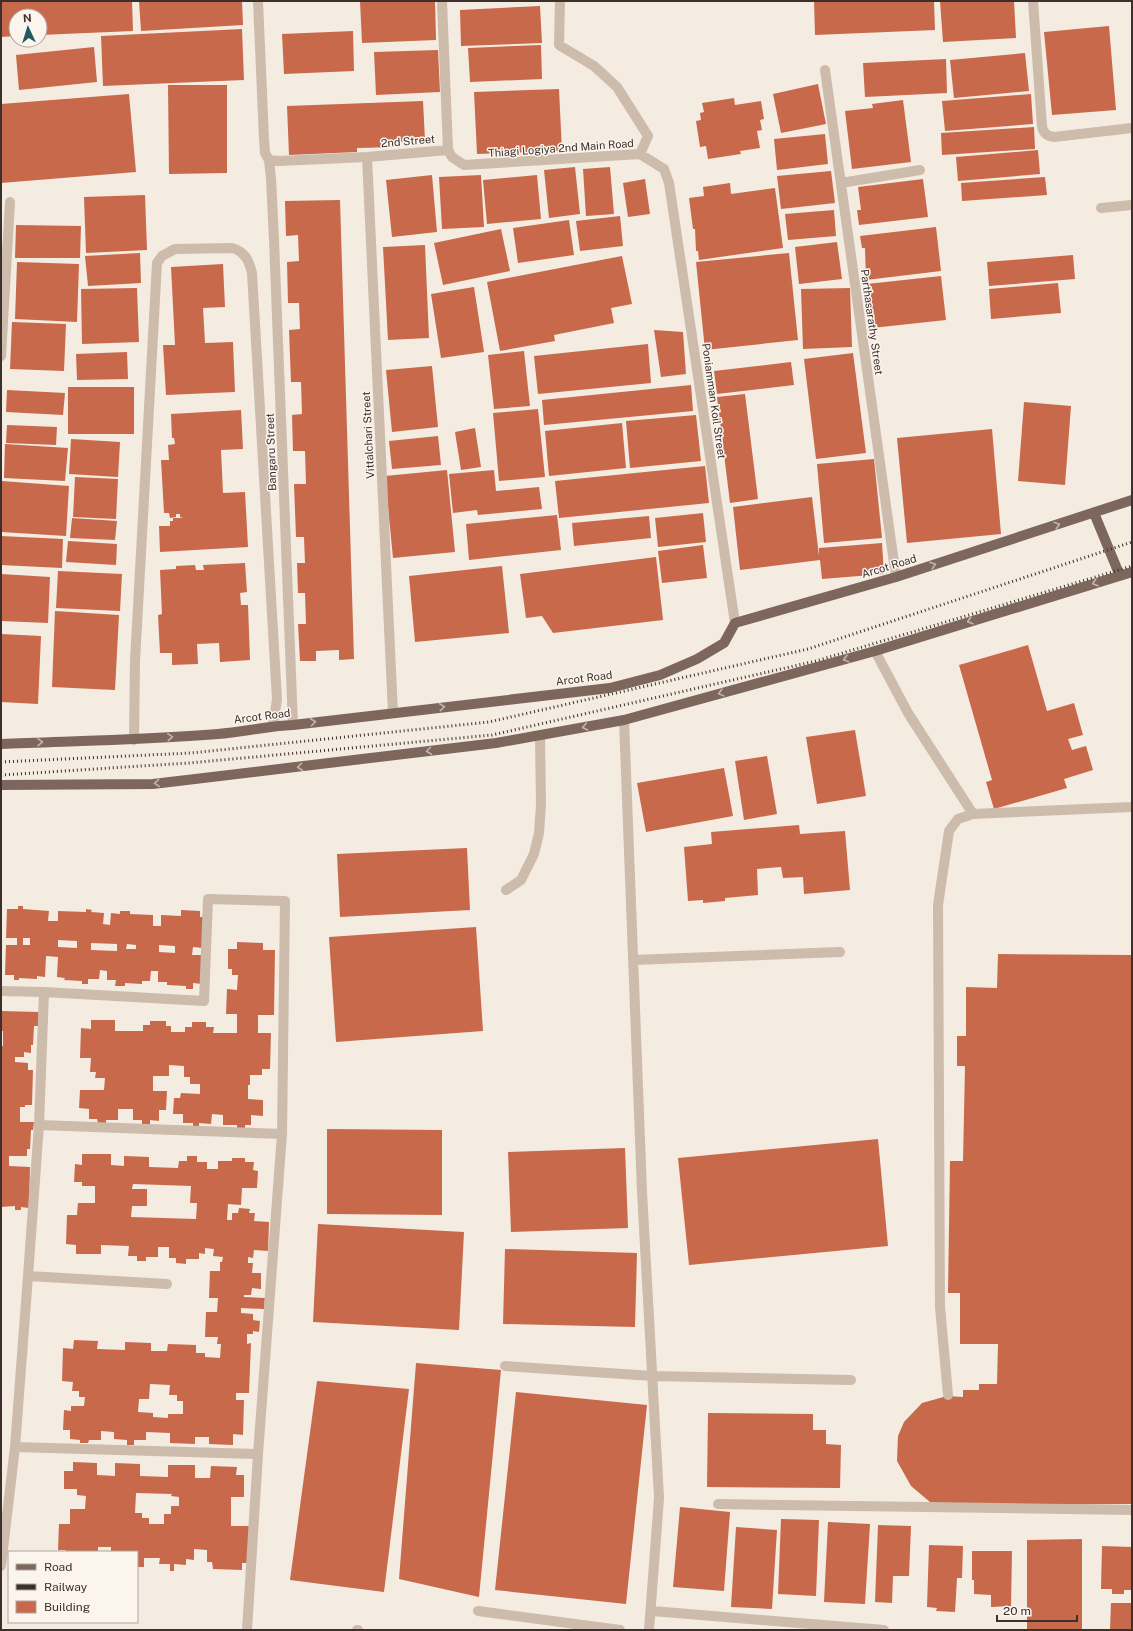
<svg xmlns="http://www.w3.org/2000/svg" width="1133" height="1631" font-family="'Public Sans',sans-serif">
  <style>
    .building { fill: #c8694b; fill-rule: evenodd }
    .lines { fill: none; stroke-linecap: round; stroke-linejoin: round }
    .minor { stroke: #cdbbac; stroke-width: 10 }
    .major { stroke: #7d675c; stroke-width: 10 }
    .rail { stroke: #3b302b; stroke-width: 3; stroke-dasharray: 1 3; stroke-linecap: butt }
    .oneway { stroke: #c2b5ac }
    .labels { text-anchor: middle; stroke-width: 3; stroke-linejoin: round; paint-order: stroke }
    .street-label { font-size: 11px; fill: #3b302b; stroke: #fbf5ee }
  </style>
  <rect width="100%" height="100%" fill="#f4ebe1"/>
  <!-- building -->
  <path class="building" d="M 1,1 L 132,1 L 133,31 L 40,35 L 40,16 L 16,16 L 16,36 L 1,37 Z
    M 139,1 L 242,1 L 243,25 L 141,31 Z
    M 360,1 L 435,1 L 436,40 L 362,43 Z
    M 814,1 L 934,1 L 935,30 L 815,35 Z
    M 940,1 L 1014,1 L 1016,38 L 943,42 Z
    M 540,6 L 542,43 L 461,46 L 460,10 Z
    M 1109,26 L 1116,110 L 1052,115 L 1044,32 Z
    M 242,29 L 244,80 L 103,86 L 101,36 Z
    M 353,31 L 354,71 L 284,74 L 282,34 Z
    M 541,45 L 542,79 L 470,82 L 468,48 Z
    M 94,47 L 97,82 L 19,90 L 16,55 Z
    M 438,50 L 440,92 L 376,95 L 374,52 Z
    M 1025,53 L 1029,91 L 954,98 L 950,60 Z
    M 946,59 L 947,93 L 865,97 L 863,63 Z
    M 818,84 L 826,124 L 781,133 L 773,94 Z
    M 168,85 L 227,85 L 227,173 L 169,174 Z
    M 559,89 L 562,151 L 477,154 L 474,92 Z
    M 129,94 L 136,172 L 1,183 L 1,104 Z
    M 1031,94 L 1033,124 L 945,131 L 942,101 Z
    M 734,98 L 735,105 L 761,101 L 764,119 L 760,120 L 762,130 L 757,131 L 760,148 L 740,151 L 741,154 L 708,159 L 706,146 L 700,147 L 696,121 L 701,120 L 700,113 L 704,112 L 702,103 Z
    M 903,100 L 911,162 L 852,169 L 845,111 L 873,108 L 872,104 Z
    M 423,101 L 425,140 L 397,142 L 397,147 L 357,148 L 357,152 L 289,155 L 287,106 Z
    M 1034,127 L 1035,149 L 942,155 L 941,133 Z
    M 825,134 L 828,164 L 777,170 L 774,139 Z
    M 1038,150 L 1040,174 L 958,181 L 956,157 Z
    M 575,167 L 580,214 L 549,218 L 544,170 Z
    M 610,167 L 614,214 L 586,216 L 583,169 Z
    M 831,171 L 835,203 L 781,209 L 777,176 Z
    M 432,175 L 437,232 L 392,237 L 386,180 Z
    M 481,175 L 484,227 L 442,229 L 439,177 Z
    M 537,175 L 541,219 L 487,224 L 483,180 Z
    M 1045,177 L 1047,195 L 962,201 L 961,183 Z
    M 645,179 L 650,214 L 628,217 L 623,183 Z
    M 923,179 L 928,217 L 859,225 L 857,210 L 861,210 L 858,187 Z
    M 730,183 L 731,194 L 775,188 L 783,248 L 699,260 L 698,251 L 696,251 L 695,229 L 693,229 L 689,198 L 704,196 L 703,187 Z
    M 145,195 L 147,250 L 86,253 L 84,197 Z
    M 340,200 L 354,659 L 339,660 L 339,650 L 316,651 L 316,661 L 300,661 L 298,624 L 306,624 L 305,593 L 298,593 L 297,563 L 305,563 L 304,537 L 296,537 L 294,484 L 306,484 L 305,451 L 293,451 L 292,415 L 302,414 L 301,382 L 291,382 L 289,330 L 300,329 L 299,303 L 288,303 L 287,262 L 299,261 L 298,235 L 286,236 L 285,201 Z
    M 834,210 L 836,236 L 788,240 L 785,214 Z
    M 620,216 L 623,246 L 580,251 L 576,221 Z
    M 569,220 L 574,255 L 518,263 L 513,228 Z
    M 16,225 L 81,226 L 80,258 L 15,258 Z
    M 936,227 L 941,271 L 866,280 L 865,248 L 862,248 L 860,236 Z
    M 501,229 L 510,271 L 443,285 L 434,243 Z
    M 837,242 L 842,279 L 799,284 L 795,247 Z
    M 425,245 L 429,338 L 388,340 L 383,247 Z
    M 140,253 L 141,283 L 88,286 L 85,256 Z
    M 789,253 L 798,340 L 705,350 L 696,262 Z
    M 1073,255 L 1075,279 L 989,286 L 987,262 Z
    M 622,256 L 632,304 L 611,308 L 614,323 L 554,335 L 555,341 L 500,351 L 487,282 Z
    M 17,262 L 79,264 L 77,322 L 15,319 Z
    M 223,264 L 225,307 L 203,308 L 205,343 L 233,342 L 235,392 L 166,395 L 163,345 L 175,345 L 171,267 Z
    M 941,276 L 946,320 L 872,328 L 867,284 Z
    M 1058,283 L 1061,313 L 991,319 L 989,289 Z
    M 474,287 L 484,352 L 441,358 L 431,294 Z
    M 137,288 L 139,342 L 82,344 L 81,289 Z
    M 850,288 L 852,347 L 803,349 L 801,289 Z
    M 12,322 L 66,324 L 64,371 L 10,369 Z
    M 654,330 L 683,332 L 686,374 L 661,377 Z
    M 648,344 L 651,383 L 538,394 L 534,356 Z
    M 524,351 L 530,406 L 494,409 L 488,355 Z
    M 127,352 L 128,379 L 77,380 L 76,354 Z
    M 853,353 L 866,453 L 816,459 L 804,359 Z
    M 791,362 L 794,385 L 717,394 L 714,371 Z
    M 432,366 L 438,427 L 392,432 L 386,370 Z
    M 691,385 L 693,411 L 544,425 L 542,400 Z
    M 68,387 L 134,387 L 134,434 L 68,434 Z
    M 7,390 L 65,393 L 63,415 L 6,412 Z
    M 745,394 L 758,499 L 730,503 L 717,397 Z
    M 1024,402 L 1071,406 L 1065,485 L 1018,481 Z
    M 538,409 L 545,477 L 499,481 L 493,413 Z
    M 241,410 L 243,449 L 221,450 L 223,493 L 245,492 L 248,547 L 160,552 L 159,526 L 170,526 L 170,521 L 173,521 L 173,518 L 183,518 L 180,517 L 180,514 L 176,514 L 176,517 L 170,518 L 169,513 L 164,513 L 161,460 L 169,460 L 168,445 L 175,444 L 174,438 L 172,438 L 171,414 Z
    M 696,415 L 701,461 L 630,468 L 626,421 Z
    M 622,423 L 626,468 L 549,476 L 545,431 Z
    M 7,425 L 57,427 L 56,445 L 6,443 Z
    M 475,428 L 481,467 L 461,470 L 455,432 Z
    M 992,429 L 1001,534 L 907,543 L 897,438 Z
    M 438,436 L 441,465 L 392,469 L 389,441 Z
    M 71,439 L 120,442 L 118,477 L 69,474 Z
    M 5,444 L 68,448 L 65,481 L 4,478 Z
    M 874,459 L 882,538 L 824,543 L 817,464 Z
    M 705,466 L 709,503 L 559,518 L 555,481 Z
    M 447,470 L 455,552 L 393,558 L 385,476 Z
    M 494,470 L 496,491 L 539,487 L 542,509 L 478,515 L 477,510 L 453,513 L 449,474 Z
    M 75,477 L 118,479 L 116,519 L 73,517 Z
    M 2,481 L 69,486 L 66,536 L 1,532 Z
    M 812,497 L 819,556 L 819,548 L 882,543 L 884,574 L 822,579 L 820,560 L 740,570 L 733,507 Z
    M 703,513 L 706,542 L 658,547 L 655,518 Z
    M 557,515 L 561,550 L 469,560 L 466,524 Z
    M 649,516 L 651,538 L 574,546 L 572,523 Z
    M 72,518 L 117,521 L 115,540 L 70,538 Z
    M 1,536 L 63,539 L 62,568 L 1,565 Z
    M 68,541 L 117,544 L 116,565 L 66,562 Z
    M 703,545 L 707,578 L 662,583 L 658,551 Z
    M 656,557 L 663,620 L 553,633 L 542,616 L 526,618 L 520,574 Z
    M 245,563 L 247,592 L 240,593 L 241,605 L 248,605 L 250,660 L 220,662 L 219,643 L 197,644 L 198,664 L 172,665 L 172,653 L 160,653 L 158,615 L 162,614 L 160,570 L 176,569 L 176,566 L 195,565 L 196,570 L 204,570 L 203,565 Z
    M 502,566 L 509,633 L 415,642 L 409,576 Z
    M 58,571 L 122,574 L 120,611 L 56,608 Z
    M 1,574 L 50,577 L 48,623 L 1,621 Z
    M 55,611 L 119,615 L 115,690 L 52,687 Z
    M 1,634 L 41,636 L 38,704 L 1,702 Z
    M 1028,645 L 1047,711 L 1074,703 L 1083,735 L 1068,739 L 1072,750 L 1086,746 L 1093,770 L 1064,779 L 1067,788 L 994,809 L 986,782 L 992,780 L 959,665 Z
    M 855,730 L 866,796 L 817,804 L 806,737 Z
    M 767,756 L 777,814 L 744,820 L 735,761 Z
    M 724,768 L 733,816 L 646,832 L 637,783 Z
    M 799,825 L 800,834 L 845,831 L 850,890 L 804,894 L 803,877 L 783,878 L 781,867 L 757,869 L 758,895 L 725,898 L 725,901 L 703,903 L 703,900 L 688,901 L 684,847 L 712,844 L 711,832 Z
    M 467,848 L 470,910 L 340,917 L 337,854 Z
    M 18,906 L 23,906 L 23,909 L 49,911 L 48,921 L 58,921 L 58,911 L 86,912 L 86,909 L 92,910 L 91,912 L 104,913 L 103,924 L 110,925 L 111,913 L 120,914 L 120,911 L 130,911 L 130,914 L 153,915 L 153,926 L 161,926 L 161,915 L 181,916 L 181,910 L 200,911 L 200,917 L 204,917 L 203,948 L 193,947 L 192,955 L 203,955 L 202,984 L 193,983 L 193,989 L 186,989 L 186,986 L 167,985 L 167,982 L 158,982 L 158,971 L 151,971 L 150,981 L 142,981 L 142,984 L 125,983 L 125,986 L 115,986 L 116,980 L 107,980 L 107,971 L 100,970 L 99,979 L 88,979 L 88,984 L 82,984 L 82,981 L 64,980 L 65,978 L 57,977 L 58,957 L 46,956 L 45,977 L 37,976 L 37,979 L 19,978 L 19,980 L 14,980 L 14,975 L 5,975 L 6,945 L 17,945 L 17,938 L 6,938 L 7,909 L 18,909 ZM 23,938 L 30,938 L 30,945 L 23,945 ZM 58,940 L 77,941 L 77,948 L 58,947 ZM 91,943 L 117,944 L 117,951 L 91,950 ZM 127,944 L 136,945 L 136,949 L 126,949 ZM 159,945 L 175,946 L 175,953 L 159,952 Z
    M 476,927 L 483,1031 L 336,1042 L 329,937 Z
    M 237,942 L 263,943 L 263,950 L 275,950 L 274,1015 L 258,1015 L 258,1033 L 271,1033 L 270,1069 L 262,1069 L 262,1075 L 250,1075 L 250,1085 L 248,1085 L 248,1099 L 263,1100 L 263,1116 L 251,1115 L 251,1125 L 245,1125 L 245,1129 L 237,1129 L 237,1125 L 223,1125 L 223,1115 L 212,1114 L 211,1124 L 199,1123 L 199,1128 L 193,1127 L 193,1123 L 183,1123 L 183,1114 L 173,1114 L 174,1098 L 180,1098 L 181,1093 L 200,1094 L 200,1084 L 190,1084 L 190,1077 L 184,1077 L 184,1066 L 169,1065 L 169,1076 L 153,1076 L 153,1091 L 167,1091 L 166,1110 L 159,1110 L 159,1121 L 150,1120 L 150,1125 L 142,1125 L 142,1120 L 133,1120 L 133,1109 L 118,1109 L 118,1120 L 106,1120 L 106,1123 L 98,1123 L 97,1119 L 89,1119 L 89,1109 L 79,1108 L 80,1090 L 104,1090 L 105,1078 L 95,1078 L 96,1072 L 90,1072 L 91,1058 L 80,1058 L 81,1028 L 91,1029 L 91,1020 L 115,1020 L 115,1031 L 143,1031 L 143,1025 L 150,1025 L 150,1021 L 166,1021 L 166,1026 L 171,1026 L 171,1032 L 185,1032 L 185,1027 L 192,1027 L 192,1022 L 206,1022 L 206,1027 L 214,1027 L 213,1033 L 237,1033 L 237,1014 L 226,1014 L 227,989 L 237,990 L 238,975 L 232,975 L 232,969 L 228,969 L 228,949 L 237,949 Z
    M 998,954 L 1132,955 L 1132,1504 L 959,1505 L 930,1502 L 911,1486 L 897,1461 L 898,1436 L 904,1422 L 922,1403 L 947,1396 L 963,1397 L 963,1390 L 979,1390 L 979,1384 L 997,1384 L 998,1344 L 960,1344 L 960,1293 L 948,1293 L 950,1161 L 963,1161 L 965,1066 L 957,1066 L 957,1036 L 966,1036 L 966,987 L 997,988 Z
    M 1,1011 L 39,1012 L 38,1026 L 34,1026 L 33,1045 L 31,1045 L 31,1053 L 24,1052 L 24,1057 L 15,1057 L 15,1062 L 28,1063 L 28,1070 L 33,1070 L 32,1105 L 25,1105 L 25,1107 L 20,1107 L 20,1122 L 34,1122 L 33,1130 L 31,1130 L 30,1149 L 27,1149 L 27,1156 L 9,1156 L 9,1166 L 30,1167 L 29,1208 L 21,1207 L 21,1210 L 15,1210 L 15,1206 L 1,1207 L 1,1070 L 2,1065 L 1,1065 L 1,1046 L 3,1046 L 3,1031 L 1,1031 Z
    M 327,1129 L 442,1130 L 442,1215 L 327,1214 Z
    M 878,1139 L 888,1246 L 689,1265 L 678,1158 Z
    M 625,1148 L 628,1228 L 511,1232 L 508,1152 Z
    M 82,1154 L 111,1154 L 111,1165 L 124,1166 L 124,1156 L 149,1157 L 149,1167 L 178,1168 L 179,1161 L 187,1161 L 187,1156 L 197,1156 L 197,1162 L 207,1162 L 207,1169 L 218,1169 L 218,1161 L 232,1161 L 232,1158 L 245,1158 L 245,1162 L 254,1162 L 253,1170 L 258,1171 L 257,1188 L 242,1188 L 241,1205 L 228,1204 L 227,1220 L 232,1220 L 232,1213 L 238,1213 L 239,1208 L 250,1209 L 249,1213 L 255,1213 L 254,1221 L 269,1222 L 268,1251 L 254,1250 L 253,1258 L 248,1257 L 248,1263 L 253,1263 L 252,1273 L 261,1273 L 261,1289 L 252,1288 L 251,1295 L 244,1295 L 244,1297 L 265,1298 L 264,1309 L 241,1308 L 241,1313 L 253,1314 L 253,1320 L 260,1321 L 259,1332 L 253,1331 L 253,1334 L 247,1334 L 247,1344 L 251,1343 L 249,1393 L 236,1393 L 236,1400 L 244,1400 L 243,1435 L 233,1434 L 233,1445 L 209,1444 L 209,1437 L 195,1437 L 195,1444 L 170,1443 L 170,1433 L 146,1432 L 146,1440 L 134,1440 L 134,1445 L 127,1445 L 127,1440 L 114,1439 L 114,1432 L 101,1431 L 101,1440 L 89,1440 L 88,1443 L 80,1443 L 80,1440 L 70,1439 L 70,1430 L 63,1430 L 64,1410 L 71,1411 L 71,1406 L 84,1406 L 85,1397 L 79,1397 L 79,1391 L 72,1391 L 73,1382 L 62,1381 L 63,1348 L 73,1349 L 74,1340 L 98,1341 L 97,1349 L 125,1350 L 125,1342 L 151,1343 L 151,1351 L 167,1351 L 168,1344 L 196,1345 L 196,1353 L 205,1353 L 205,1357 L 220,1358 L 221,1344 L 217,1344 L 218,1337 L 205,1337 L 206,1312 L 217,1312 L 218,1298 L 209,1298 L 210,1271 L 220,1271 L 220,1262 L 222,1262 L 223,1257 L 213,1256 L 214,1249 L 205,1248 L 205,1254 L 199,1253 L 199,1259 L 186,1259 L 186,1264 L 176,1263 L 176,1258 L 169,1258 L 169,1247 L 158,1247 L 158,1257 L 146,1257 L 146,1261 L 137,1261 L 137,1256 L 128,1256 L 129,1246 L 101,1245 L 101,1254 L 76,1254 L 76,1245 L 66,1244 L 67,1215 L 77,1215 L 78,1203 L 95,1203 L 95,1186 L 82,1186 L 82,1182 L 74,1182 L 75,1164 L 82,1165 ZM 133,1184 L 191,1186 L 190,1203 L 197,1203 L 196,1219 L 131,1217 L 132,1206 L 147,1206 L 147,1189 L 132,1189 ZM 150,1384 L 170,1385 L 169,1395 L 177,1395 L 177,1401 L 183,1401 L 183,1414 L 168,1414 L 168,1418 L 153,1417 L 153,1413 L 138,1412 L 139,1399 L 149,1399 Z
    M 318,1224 L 464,1232 L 459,1330 L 313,1322 Z
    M 505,1249 L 637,1253 L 635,1327 L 503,1324 Z
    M 416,1363 L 501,1370 L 479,1597 L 399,1579 Z
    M 317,1381 L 409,1389 L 384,1592 L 290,1580 Z
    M 516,1392 L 647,1405 L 626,1604 L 495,1590 Z
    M 708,1413 L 813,1414 L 813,1430 L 826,1430 L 826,1444 L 841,1445 L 840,1488 L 707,1487 Z
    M 73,1462 L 97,1463 L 97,1475 L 115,1476 L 115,1463 L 140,1464 L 140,1476 L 168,1477 L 168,1465 L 195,1465 L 195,1478 L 210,1478 L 211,1466 L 237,1467 L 236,1475 L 244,1475 L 244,1497 L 231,1497 L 231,1526 L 250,1526 L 247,1563 L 242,1563 L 242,1570 L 213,1569 L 212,1562 L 207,1562 L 207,1550 L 194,1549 L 194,1560 L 186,1559 L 186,1565 L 174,1564 L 174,1571 L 170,1571 L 170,1564 L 159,1564 L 160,1558 L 144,1558 L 144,1567 L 137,1567 L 137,1552 L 111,1552 L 111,1547 L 98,1547 L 98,1552 L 66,1552 L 66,1550 L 58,1550 L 59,1524 L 70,1524 L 70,1509 L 85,1509 L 86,1496 L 77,1495 L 77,1489 L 64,1489 L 64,1471 L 73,1471 ZM 136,1493 L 172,1494 L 171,1496 L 179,1497 L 179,1506 L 171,1506 L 171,1514 L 164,1514 L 164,1524 L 149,1524 L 149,1518 L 142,1518 L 142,1513 L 135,1513 Z
    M 680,1507 L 730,1512 L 724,1591 L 673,1587 Z
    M 781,1519 L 819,1520 L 816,1596 L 778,1594 Z
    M 828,1522 L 870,1524 L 865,1604 L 824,1602 Z
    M 878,1525 L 911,1526 L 909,1576 L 893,1576 L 892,1603 L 875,1602 Z
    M 736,1527 L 777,1530 L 772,1609 L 731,1607 Z
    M 1082,1539 L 1082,1630 L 1027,1630 L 1027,1540 Z
    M 929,1545 L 963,1546 L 962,1578 L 957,1578 L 955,1612 L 936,1611 L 937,1608 L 927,1607 Z
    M 1102,1546 L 1132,1547 L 1132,1590 L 1124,1590 L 1124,1594 L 1112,1594 L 1112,1589 L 1101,1589 Z
    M 972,1551 L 1012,1551 L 1011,1606 L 991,1607 L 991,1595 L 974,1594 L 974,1580 L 972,1580 Z
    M 1111,1603 L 1132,1603 L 1132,1630 L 1110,1630 Z"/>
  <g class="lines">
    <!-- minor -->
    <path class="minor" d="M 258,1 L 264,139 L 265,153 L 269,160 L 271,178 L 274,240 L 293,725
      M 560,1 L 559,45 L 594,66 L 617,87 L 648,136 L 640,154
      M 1033,1 L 1042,126 C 1043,133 1047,136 1054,137 L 1132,128
      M 825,70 L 896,577
      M 448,150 L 452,157 L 464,165 L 640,154 L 664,169 L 669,183 L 735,623
      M 367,157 L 393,713
      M 269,160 L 279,161 L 367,157 L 448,150 L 442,1
      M 841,183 L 920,170
      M 1101,208 L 1132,205
      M 1,356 L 10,202
      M 875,651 L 908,713 L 973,814 L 1132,807
      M 624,720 L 642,1192 L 659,1498 L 649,1630
      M 134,740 L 135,661 L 157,263 L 162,256 L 175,249 L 232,248 C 245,251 249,261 252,273 L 277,699 L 273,726
      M 506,890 L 521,880 L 534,854 L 539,833 L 541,805 L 540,735
      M 633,960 L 840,952
      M 1,991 L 44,992 L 39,1125 L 28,1276
      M 44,992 L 204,1001 L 208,899 L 285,901 L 282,1134
      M 39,1125 L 282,1134 L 258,1454 L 247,1630
      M 505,1366 L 652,1376 L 851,1380
      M 948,1395 L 940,1307 L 938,905 L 949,831 L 958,819 L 973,814
      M 15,1447 L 258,1454
      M 718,1504 L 1132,1510
      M 1,1566 L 15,1447 L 28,1276 L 167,1284
      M 478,1611 L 620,1630
      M 652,1611 L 884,1630
      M 357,1630 L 358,1630"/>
    <!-- major -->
    <path class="major" d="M 1094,513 L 1120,576
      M 1,744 C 73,741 146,740 218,734 C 243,732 268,726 293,725 L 610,688 L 660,675 L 697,659 L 724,643 L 735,623 L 896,577 L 1132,500
      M 1,785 L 153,784 L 496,743 L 624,720 L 875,651 L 1132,572"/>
    <!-- rail -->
    <path class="rail" d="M 1,762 L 191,753 L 489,722 L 808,649 L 1132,542
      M 1,775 L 189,763 L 492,735 L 816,661 L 1132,566"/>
  </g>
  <!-- one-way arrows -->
  <defs><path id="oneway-chevron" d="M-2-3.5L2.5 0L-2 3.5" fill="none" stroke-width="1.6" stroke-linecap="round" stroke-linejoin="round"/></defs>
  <g class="oneway">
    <use href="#oneway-chevron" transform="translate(1057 525) rotate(-18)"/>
    <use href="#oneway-chevron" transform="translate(933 565) rotate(-18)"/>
    <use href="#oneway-chevron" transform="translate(1095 583) rotate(163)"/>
    <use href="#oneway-chevron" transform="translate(970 621) rotate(163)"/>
    <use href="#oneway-chevron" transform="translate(846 659) rotate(165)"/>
    <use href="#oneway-chevron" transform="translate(721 693) rotate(165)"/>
    <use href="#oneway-chevron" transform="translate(442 707) rotate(-6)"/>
    <use href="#oneway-chevron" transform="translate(313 722) rotate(-7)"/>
    <use href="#oneway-chevron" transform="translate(585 727) rotate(169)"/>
    <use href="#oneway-chevron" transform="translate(170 737) rotate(-4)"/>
    <use href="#oneway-chevron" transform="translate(40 742) rotate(-2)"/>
    <use href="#oneway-chevron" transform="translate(429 751) rotate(173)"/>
    <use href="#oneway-chevron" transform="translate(300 767) rotate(173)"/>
    <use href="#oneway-chevron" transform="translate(157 783) rotate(175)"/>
  </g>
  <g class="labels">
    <!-- street labels -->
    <g class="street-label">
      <text transform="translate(408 141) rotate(-5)" y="4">2nd Street</text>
      <text transform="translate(561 148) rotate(-4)" y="4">Thiagi Logiya 2nd Main Road</text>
      <text transform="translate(872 322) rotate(82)" y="4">Parthasarathy Street</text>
      <text transform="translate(714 401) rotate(82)" y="4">Poniamman Koil Street</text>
      <text transform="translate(368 435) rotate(-93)" y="4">Vittalchari Street</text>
      <text transform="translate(271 452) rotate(-92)" y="4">Bangaru Street</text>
      <text transform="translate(889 566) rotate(-17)" y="4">Arcot Road</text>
      <text transform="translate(584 678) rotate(-7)" y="4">Arcot Road</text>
      <text transform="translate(262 716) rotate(-7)" y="4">Arcot Road</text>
    </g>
  </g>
  <!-- border -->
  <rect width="1133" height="1631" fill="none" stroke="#3b302b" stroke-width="4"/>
  <!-- legend -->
  <rect x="8" y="1551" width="130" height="72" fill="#fbf5ee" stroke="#aea6a0"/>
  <rect x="16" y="1564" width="20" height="6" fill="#7d675c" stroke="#aea6a0"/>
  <text x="44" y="1571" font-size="12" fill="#3b302b">Road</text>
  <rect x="16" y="1584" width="20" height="6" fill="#3b302b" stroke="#aea6a0"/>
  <text x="44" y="1591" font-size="12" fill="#3b302b">Railway</text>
  <rect x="16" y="1601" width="20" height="12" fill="#c8694b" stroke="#aea6a0"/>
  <text x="44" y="1611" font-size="12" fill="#3b302b">Building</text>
  <!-- north arrow -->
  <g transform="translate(28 28) rotate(356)"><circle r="19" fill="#fbf5ee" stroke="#aea6a0"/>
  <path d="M0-3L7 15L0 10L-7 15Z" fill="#1f5a5e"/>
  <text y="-6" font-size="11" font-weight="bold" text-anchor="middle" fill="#3b302b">N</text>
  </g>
  <!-- scale -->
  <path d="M997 1615v6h80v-6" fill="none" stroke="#3b302b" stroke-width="2"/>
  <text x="1003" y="1615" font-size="12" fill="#3b302b" stroke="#fbf5ee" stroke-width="3" paint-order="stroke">20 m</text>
</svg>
